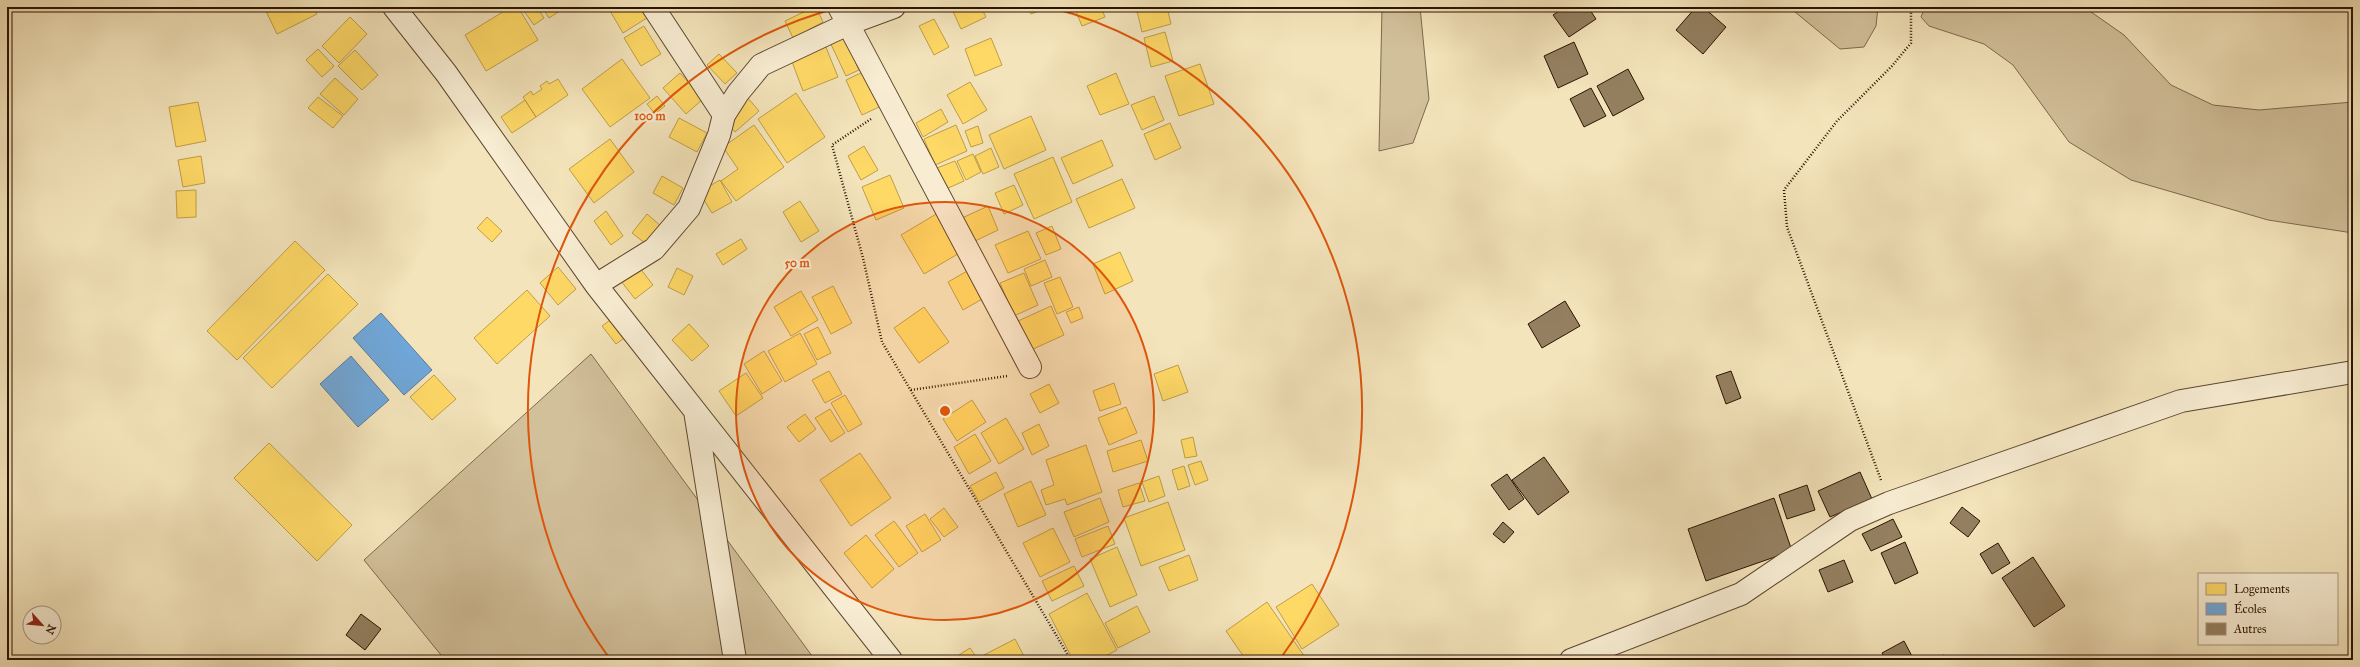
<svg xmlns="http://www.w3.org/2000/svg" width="2360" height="667" font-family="'IM FELL Great Primer',serif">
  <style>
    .green { fill: #d2c09b; stroke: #7e6a4e }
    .homes { fill: #ffd966; stroke: #bf9e47 }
    .schools { fill: #6fa8dc; stroke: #5b7b9a }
    .building { fill: #948061; stroke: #2b1300 }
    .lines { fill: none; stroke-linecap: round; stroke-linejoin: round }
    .street-casing { stroke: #5d472f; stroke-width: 24 }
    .path { stroke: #2b1300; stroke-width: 2.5; stroke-dasharray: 1 2; stroke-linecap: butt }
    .street { stroke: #f8edd3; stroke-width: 22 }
    .ring { fill: none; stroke: #df560b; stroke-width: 2 }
    .centre { fill: #df560b; stroke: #f8edd3; stroke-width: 2 }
    .ring-label { font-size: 12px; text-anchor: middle; font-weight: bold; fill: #df560b; stroke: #f8edd3; stroke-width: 4; stroke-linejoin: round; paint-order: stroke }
  </style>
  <rect width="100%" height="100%" fill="#f4e4bb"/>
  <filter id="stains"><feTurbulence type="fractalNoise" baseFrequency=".005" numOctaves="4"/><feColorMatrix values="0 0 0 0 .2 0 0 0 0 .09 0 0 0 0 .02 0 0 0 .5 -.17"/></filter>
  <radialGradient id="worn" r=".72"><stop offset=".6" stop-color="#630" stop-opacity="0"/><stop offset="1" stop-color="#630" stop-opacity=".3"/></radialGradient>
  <!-- green -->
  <path class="green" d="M 1382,7 L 1420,7 L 1429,99 L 1413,143 L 1379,151 Z
    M 1789,7 L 1878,7 L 1876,26 L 1864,47 L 1840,49 Z
    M 1925,7 L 2084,7 L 2124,35 L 2171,85 L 2213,105 L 2259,110 L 2353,102 L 2353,233 L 2268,220 L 2131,180 L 2069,142 L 2013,65 L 1984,44 L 1929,26 L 1921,17 Z
    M 591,354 L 815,660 L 445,660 L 364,560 Z"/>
  <!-- homes -->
  <path class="homes" d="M 264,7 L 313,7 L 317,14 L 277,34 Z
    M 511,7 L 518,7 L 538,40 L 486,71 L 465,35 Z
    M 521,7 L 537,7 L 544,18 L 534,25 Z
    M 542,7 L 562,7 L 563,9 L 549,18 Z
    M 618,7 L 645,7 L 650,16 L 623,33 L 610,11 Z
    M 814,7 L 816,7 L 823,22 L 793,38 L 785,21 Z
    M 951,7 L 981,7 L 986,17 L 961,29 Z
    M 1028,7 L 1048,7 L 1031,14 Z
    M 1074,7 L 1101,7 L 1105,17 L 1082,26 Z
    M 1136,7 L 1167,7 L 1171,24 L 1142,32 Z
    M 350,17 L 367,34 L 339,63 L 322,46 Z
    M 934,19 L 949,47 L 934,55 L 919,26 Z
    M 644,26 L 661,54 L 641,66 L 624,38 Z
    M 842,32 L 859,70 L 846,76 L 828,38 Z
    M 1165,32 L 1173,61 L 1151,67 L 1144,38 Z
    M 991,38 L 1002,65 L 975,76 L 965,49 Z
    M 825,45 L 838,77 L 803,91 L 791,59 Z
    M 318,49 L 334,66 L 322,77 L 306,60 Z
    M 355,50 L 378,75 L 362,90 L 338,66 Z
    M 719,54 L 737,73 L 725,84 L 707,65 Z
    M 622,59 L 650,98 L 610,127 L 582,89 Z
    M 1200,64 L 1214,104 L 1179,116 L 1165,76 Z
    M 863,72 L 879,107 L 862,115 L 846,80 Z
    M 680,73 L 703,99 L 686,114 L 663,88 Z
    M 1116,73 L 1129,104 L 1100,115 L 1087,86 Z
    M 335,78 L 358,99 L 344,115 L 320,94 Z
    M 558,79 L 568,95 L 536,117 L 523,97 L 531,91 L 533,95 L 542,89 L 540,86 L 547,81 L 549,84 Z
    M 970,82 L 987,110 L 963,124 L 947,95 Z
    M 796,93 L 825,137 L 787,163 L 758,119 Z
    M 657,96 L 665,106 L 655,114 L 647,104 Z
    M 1154,96 L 1164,120 L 1142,130 L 1131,105 Z
    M 318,97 L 343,116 L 333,128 L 308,108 Z
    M 747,97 L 759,111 L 735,132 L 729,125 Z
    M 525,100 L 536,117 L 512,133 L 501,117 Z
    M 198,102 L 206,141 L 176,147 L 169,107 Z
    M 941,109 L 948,122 L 923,137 L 916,123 Z
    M 1031,116 L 1046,150 L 1004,169 L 989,135 Z
    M 679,118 L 707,133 L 697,152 L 669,137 Z
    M 1170,123 L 1181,148 L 1155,160 L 1144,134 Z
    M 754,125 L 784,167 L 736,201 L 721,181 L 738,169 L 723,147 Z
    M 956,125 L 967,151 L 935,165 L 924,139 Z
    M 978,126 L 983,143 L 971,147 L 965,131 Z
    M 610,139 L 634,172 L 594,203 L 569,169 Z
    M 1102,140 L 1113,166 L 1073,184 L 1061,158 Z
    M 864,146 L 878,170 L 861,180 L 848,156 Z
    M 991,148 L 999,167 L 983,174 L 975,156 Z
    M 973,154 L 981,172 L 966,180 L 957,161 Z
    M 201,156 L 205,183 L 183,187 L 178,160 Z
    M 1053,157 L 1072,202 L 1034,219 L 1014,174 Z
    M 955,161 L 964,181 L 946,189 L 937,168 Z
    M 890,175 L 904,208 L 876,220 L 862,187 Z
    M 662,176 L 683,188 L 674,205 L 653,193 Z
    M 1122,179 L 1135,208 L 1089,228 L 1076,199 Z
    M 720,180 L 732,202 L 712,213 L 699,192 Z
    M 1014,185 L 1023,205 L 1004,214 L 995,193 Z
    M 196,190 L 196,217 L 177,218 L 176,191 Z
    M 800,201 L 819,231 L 801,242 L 783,212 Z
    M 988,206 L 998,230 L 971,243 L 960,219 Z
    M 606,211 L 623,236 L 611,245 L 594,221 Z
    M 938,213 L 961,252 L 924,274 L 901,235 Z
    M 647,214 L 661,226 L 646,244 L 632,233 Z
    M 487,217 L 502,231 L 492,242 L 477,228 Z
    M 1052,226 L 1061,249 L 1046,255 L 1036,233 Z
    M 1028,231 L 1041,259 L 1008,273 L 995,245 Z
    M 741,239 L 747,249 L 723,265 L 716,254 Z
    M 295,241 L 325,270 L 237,360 L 207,331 Z
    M 1120,252 L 1133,281 L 1105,294 L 1093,264 Z
    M 1045,260 L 1052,277 L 1031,286 L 1024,269 Z
    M 558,267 L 576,289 L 558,305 L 540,283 Z
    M 639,267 L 653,285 L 635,299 L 621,281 Z
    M 677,268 L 693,276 L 684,295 L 668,287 Z
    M 969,270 L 984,298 L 963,310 L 948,282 Z
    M 1024,273 L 1038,305 L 1014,316 L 1000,283 Z
    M 328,274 L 358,304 L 272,388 L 243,358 Z
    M 1060,277 L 1073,307 L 1057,314 L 1044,283 Z
    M 833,286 L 852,323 L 831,334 L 812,297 Z
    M 527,290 L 550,316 L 497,364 L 474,338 Z
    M 801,291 L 818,320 L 791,336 L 774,307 Z
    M 1051,306 L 1064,335 L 1031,350 L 1018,321 Z
    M 924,307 L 949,342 L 919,363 L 894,328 Z
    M 1079,307 L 1083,318 L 1071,323 L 1066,312 Z
    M 613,318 L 627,336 L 616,344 L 602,326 Z
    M 689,324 L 709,346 L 692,361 L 672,340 Z
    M 818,327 L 831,353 L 817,360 L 804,334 Z
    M 800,333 L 817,364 L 785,382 L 768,351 Z
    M 764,351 L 782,381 L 762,394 L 744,364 Z
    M 1178,365 L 1188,392 L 1163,401 L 1154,374 Z
    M 829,371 L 842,394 L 825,403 L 812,380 Z
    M 746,373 L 763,398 L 736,416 L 719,391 Z
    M 434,375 L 456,399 L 432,420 L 410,397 Z
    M 1114,383 L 1121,404 L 1100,411 L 1093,391 Z
    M 1049,384 L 1059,403 L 1040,413 L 1030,394 Z
    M 845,395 L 862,424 L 848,432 L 831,403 Z
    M 972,400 L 986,422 L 957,441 L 943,419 Z
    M 1126,407 L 1137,433 L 1109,445 L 1098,418 Z
    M 830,409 L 845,433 L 831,442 L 815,418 Z
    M 805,414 L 816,429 L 799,442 L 787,427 Z
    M 1006,418 L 1024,449 L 999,464 L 981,433 Z
    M 1039,424 L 1049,446 L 1032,455 L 1022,433 Z
    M 975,434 L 991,461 L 969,474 L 954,447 Z
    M 1193,437 L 1197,456 L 1185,458 L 1181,440 Z
    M 1141,440 L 1148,461 L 1113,472 L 1107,451 Z
    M 269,443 L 352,525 L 317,561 L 234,478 Z
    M 1086,445 L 1102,492 L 1067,505 L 1065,499 L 1046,505 L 1041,490 L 1054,485 L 1046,460 Z
    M 860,453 L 891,498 L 851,526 L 820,480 Z
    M 1201,461 L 1208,480 L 1195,485 L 1188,465 Z
    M 1184,466 L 1190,486 L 1178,490 L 1172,470 Z
    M 996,472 L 1004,488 L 979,502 L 970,486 Z
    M 1159,476 L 1165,496 L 1149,502 L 1142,482 Z
    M 1031,481 L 1046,515 L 1018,527 L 1004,494 Z
    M 1139,483 L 1145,501 L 1123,507 L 1118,490 Z
    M 1100,498 L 1109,522 L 1074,537 L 1064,512 Z
    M 1168,502 L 1185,550 L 1141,566 L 1124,518 Z
    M 944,508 L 958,527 L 944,537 L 930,519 Z
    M 925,514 L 941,540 L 922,552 L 906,526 Z
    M 894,521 L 918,553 L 899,567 L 875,535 Z
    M 1108,526 L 1115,544 L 1082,557 L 1075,539 Z
    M 1053,528 L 1070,562 L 1040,577 L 1023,543 Z
    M 866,535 L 894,569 L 872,588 L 844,553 Z
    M 1117,547 L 1137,595 L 1110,607 L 1090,559 Z
    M 1189,555 L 1198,580 L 1169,591 L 1159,567 Z
    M 1074,566 L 1084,586 L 1052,601 L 1042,581 Z
    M 1312,584 L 1339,625 L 1302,649 L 1276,607 Z
    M 1087,593 L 1117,650 L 1098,660 L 1073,660 L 1049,614 Z
    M 1267,602 L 1307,660 L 1246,660 L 1226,631 Z
    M 1137,606 L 1150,632 L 1118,648 L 1105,623 Z
    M 1015,639 L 1026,660 L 986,660 L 984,655 Z
    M 970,648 L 978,660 L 951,660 Z"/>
  <!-- schools -->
  <path class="schools" d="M 381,313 L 432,370 L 404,395 L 353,338 Z
    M 351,356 L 389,400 L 358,427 L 320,384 Z"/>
  <!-- building -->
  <path class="building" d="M 1565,7 L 1588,7 L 1596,19 L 1569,37 L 1553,15 Z
    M 1696,7 L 1703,7 L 1726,27 L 1703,54 L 1676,30 Z
    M 1574,42 L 1588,74 L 1558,88 L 1544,56 Z
    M 1628,69 L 1644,99 L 1613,116 L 1597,86 Z
    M 1591,88 L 1606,116 L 1584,127 L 1570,99 Z
    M 1565,301 L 1580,326 L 1542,348 L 1528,324 Z
    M 1731,371 L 1741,398 L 1726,404 L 1716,376 Z
    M 1544,457 L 1569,492 L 1538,515 L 1512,480 Z
    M 1860,472 L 1872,499 L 1830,517 L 1818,491 Z
    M 1507,474 L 1524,499 L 1509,510 L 1491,485 Z
    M 1807,485 L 1815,510 L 1787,519 L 1779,495 Z
    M 1774,498 L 1792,551 L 1706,581 L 1688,529 Z
    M 1962,507 L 1980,521 L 1968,537 L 1950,523 Z
    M 1893,519 L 1902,537 L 1871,551 L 1862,534 Z
    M 1503,522 L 1514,532 L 1504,543 L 1493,534 Z
    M 1905,542 L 1918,573 L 1895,584 L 1881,553 Z
    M 1998,543 L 2010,563 L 1992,574 L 1980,554 Z
    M 2033,557 L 2065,606 L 2034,627 L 2002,578 Z
    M 1844,560 L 1853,582 L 1828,592 L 1819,570 Z
    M 361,614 L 381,629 L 365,650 L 346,635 Z
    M 1904,641 L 1914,660 L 1886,660 L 1882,653 Z
    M 1944,655 L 1945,660 L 1929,660 Z"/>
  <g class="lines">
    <!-- street casing -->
    <g class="street-casing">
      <path id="street" d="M 394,7 L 446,73 L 596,285 L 891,660
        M 653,7 L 724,115
        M 839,7 L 1030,367
        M 596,285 L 654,249 L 689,208 L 719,135 L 724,115 L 738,93 L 761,65 L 848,24 L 894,7
        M 695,411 L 735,660
        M 1571,660 L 1741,594 L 1850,520 L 1889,503 L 2181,401 L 2353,372"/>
    </g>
    <!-- path -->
    <path class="path" d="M 871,119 L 832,145 L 863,258 L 882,342 L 1071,660
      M 911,390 L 1007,376
      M 1881,480 L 1787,227 L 1784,190 L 1837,121 L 1892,66 L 1911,43 L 1911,7"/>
    <!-- street -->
    <use href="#street" class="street"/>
  </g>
  <!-- distance rings -->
  <circle cx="945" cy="411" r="209" fill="#df560b" fill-opacity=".12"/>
  <g class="ring">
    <circle cx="945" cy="411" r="209"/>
    <path d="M610 659A417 417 0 0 1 841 7M1049 7A417 417 0 0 1 1280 659"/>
  </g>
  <circle cx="945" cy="411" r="6" class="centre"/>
  <g class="ring-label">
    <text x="650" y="120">100 m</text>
    <text x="797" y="267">50 m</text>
  </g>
  <!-- margin -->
  <rect width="2360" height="667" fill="none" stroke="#f4e4bb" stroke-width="24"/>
  <rect x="8" y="8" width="2344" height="651" fill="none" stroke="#2b1300" stroke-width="2"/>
  <rect x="12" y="12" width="2336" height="643" fill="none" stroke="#2b1300"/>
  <!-- legend -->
  <rect x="2198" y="573" width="140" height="72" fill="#f8edd3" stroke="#a6967f"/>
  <rect x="2206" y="583" width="20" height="12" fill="#ffd966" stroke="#a6967f"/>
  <text x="2234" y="593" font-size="12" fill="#2b1300">Logements</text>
  <rect x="2206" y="603" width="20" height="12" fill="#6fa8dc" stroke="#a6967f"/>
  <text x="2234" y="613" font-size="12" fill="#2b1300">Écoles</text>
  <rect x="2206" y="623" width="20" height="12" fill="#948061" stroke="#a6967f"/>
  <text x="2234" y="633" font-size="12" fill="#2b1300">Autres</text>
  <!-- north arrow -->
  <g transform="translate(42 625) rotate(117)"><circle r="19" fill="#f8edd3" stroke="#a6967f"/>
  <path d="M0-3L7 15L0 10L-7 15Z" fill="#8f2418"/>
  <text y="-6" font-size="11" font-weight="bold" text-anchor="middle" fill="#2b1300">N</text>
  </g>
  <rect width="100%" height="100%" filter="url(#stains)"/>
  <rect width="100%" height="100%" fill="url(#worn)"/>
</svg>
